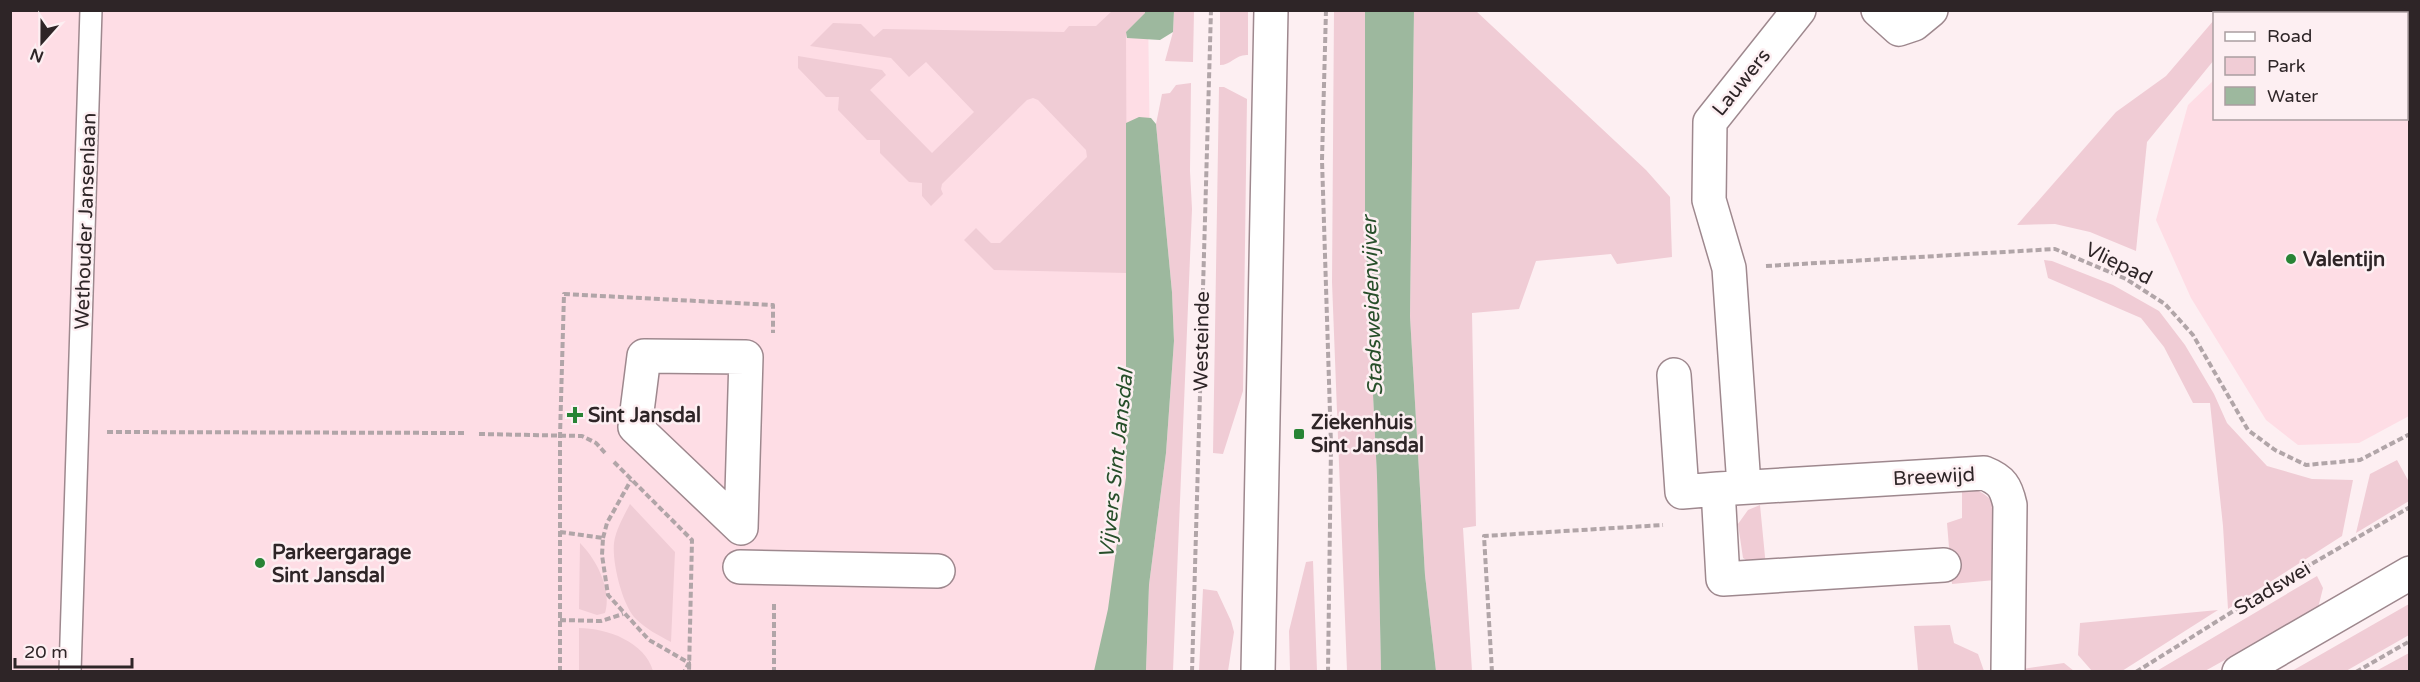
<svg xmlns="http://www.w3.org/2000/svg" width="2420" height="682" font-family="'Varela Round',sans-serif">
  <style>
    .built { fill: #fedde5 }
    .green { fill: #f0ccd5 }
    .water { fill: #9db89e }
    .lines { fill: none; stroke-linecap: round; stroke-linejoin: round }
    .lane-casing { stroke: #9e888e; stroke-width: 24 }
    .street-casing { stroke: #9e888e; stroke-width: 36 }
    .secondary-casing { stroke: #9e888e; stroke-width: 36 }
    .path { stroke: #b1a5a8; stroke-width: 4; stroke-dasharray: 6 3; stroke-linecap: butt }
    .lane { stroke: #fff; stroke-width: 21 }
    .street { stroke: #fff; stroke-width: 33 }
    .secondary { stroke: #fff; stroke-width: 33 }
    .poi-dot { fill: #288435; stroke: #fdeff2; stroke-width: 2 }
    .labels { text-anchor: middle; stroke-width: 5; stroke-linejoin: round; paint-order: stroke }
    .street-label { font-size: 20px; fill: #2e2527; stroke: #fdeff2 }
    .poi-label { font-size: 20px; font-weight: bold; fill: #2e2527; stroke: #fdeff2; text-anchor: start }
    .water-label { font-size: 21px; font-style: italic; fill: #274f2a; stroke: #fdeff2 }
  </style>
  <rect width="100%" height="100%" fill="#fdeff2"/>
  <!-- built -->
  <path class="built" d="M 10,11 L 1148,11 L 1150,158 L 1129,671 L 11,671 Z
    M 2286,11 L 2409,11 L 2409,416 L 2359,443 L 2298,445 L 2266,420 L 2191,298 L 2156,220 L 2188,105 L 2214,80 L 2214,118 L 2406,118 L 2406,14 L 2283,13 Z"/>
  <!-- green -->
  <path class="green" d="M 1112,11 L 1145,11 L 1145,13 L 1126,32 L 1127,273 L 994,270 L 964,240 L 976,228 L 991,243 L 1000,243 L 1087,157 L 1086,150 L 1038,100 L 1033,98 L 1027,100 L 942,184 L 941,189 L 943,194 L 931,206 L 922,196 L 922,183 L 909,182 L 880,153 L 880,140 L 867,140 L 838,110 L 839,97 L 826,97 L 798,68 L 798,56 L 882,70 L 886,75 L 870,90 L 932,153 L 974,112 L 926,62 L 909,77 L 891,58 L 810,46 L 833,23 L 861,24 L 874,37 L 883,29 L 1064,32 L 1069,26 L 1096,26 Z
    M 1174,11 L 1194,11 L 1193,62 L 1165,61 L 1173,32 Z
    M 1220,11 L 1248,11 L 1248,55 C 1236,54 1231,65 1220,65 Z
    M 1334,11 L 1365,11 L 1365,229 L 1377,477 L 1381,671 L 1347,671 L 1332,282 Z
    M 1414,11 L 1476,11 L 1646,170 L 1670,197 L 1672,257 L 1617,264 L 1611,254 L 1536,261 L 1519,309 L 1472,313 L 1476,526 L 1463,528 L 1472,671 L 1436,671 L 1425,575 L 1410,316 Z
    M 2214,20 L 2214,60 L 2147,142 L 2136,251 L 2090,232 L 2055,224 L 2017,225 L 2116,112 L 2166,76 Z
    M 1191,83 L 1190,171 L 1192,209 L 1173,671 L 1146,672 L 1149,585 L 1166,453 L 1174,341 L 1172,292 L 1156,124 L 1162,94 L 1170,93 L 1176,85 Z
    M 1219,87 L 1224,87 L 1247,99 L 1243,391 L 1223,454 L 1213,453 Z
    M 2044,260 L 2052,261 L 2113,285 L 2159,311 L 2185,345 L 2214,394 L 2227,423 L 2267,466 L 2312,479 L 2353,480 L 2342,536 L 2228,609 L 2223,526 L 2210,403 L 2193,403 L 2164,347 L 2141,318 L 2048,278 Z
    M 2397,460 L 2409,482 L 2409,501 L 2356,533 L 2370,474 Z
    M 1962,487 C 1975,488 1982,491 1992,501 L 1995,580 L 1952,584 L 1947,523 L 1962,518 Z
    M 630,504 L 675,552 L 671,642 C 658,635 646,629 636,619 C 622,605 612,562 614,543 C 616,529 624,516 630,504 Z
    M 1760,505 L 1766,567 L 1753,564 L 1743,558 L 1738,524 L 1748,510 Z
    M 580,543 C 597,560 612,590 605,613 L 597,615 L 579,609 Z
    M 1313,561 L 1317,671 L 1290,671 L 1289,631 L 1306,562 Z
    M 2317,576 L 2323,588 L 2318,608 L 2205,671 L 2155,672 Z
    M 1203,589 L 1217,591 L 1231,621 L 1234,632 L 1228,671 L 1199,671 Z
    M 2409,604 L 2409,635 L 2346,671 L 2292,671 Z
    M 2218,610 L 2122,671 L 2092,671 L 2078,655 L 2080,623 Z
    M 1950,625 L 1954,643 L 1978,654 L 1984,671 L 1918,671 L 1914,626 Z
    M 579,628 C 607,628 645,642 653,671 L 579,671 Z
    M 2409,653 L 2409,671 L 2376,671 Z
    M 2064,663 L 2074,671 L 2023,672 L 2022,669 Z"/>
  <!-- water -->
  <path class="water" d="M 1145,11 L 1174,11 L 1173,32 L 1160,40 L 1127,38 L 1126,32 L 1145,13 Z
    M 1365,11 L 1414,11 L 1410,316 L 1425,575 L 1436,671 L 1381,671 L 1377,477 L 1365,229 Z
    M 1139,117 L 1151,118 L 1156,124 L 1172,292 L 1174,341 L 1166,453 L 1149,585 L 1146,671 L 1094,671 L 1108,609 L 1126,477 L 1126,123 Z"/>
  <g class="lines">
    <!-- lane casing -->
    <g class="lane-casing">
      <path id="lane" d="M 70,672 L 91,10"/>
    </g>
    <!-- street casing -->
    <g class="street-casing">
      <path id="street" d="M 1878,10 L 1899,29 L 1914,24 L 1931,10
        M 644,356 L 746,357 L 741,528 L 635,427 Z
        M 1674,375 L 1682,492 L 1718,489
        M 1744,486 L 1729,268 L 1709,200 L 1710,122 L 1799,10
        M 1944,565 L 1723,579 L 1718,489 L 1984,473 C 2002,480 2006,487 2010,505 L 2008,672
        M 740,567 L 938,571"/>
    </g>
    <!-- secondary casing -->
    <g class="secondary-casing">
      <path id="secondary" d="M 1258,672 L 1271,10
        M 2239,672 L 2410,573"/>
    </g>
    <!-- path -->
    <path class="path" d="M 1326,10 L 1322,160 L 1331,445 L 1328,672
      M 1766,266 L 2055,249 L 2126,279 L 2165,304 L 2193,335 L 2248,430 L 2275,450 L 2306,465 L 2360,460 L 2410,434
      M 107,432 L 466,433
      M 479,434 L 582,436 L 596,443 L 606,454
      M 614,462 L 692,540 L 689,672
      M 560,532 L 603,538 L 602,555 L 608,595 L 649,640 L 689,663 L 684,672
      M 603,538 L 607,523 L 631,480
      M 774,604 L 774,672
      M 560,620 L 601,621 L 623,614
      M 560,672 L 560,436 L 564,294 L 773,305 L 773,333
      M 1192,672 L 1211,10
      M 1492,672 L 1484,536 L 1663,525
      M 2136,672 L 2275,585 L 2410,507
      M 2356,672 L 2410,641"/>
    <!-- lane -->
    <use href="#lane" class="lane"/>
    <!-- street -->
    <use href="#street" class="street"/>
    <!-- secondary -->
    <use href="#secondary" class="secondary"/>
  </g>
  <!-- markers -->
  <g class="poi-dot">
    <circle cx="2291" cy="259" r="6"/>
    <path d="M572 406h6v6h6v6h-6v6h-6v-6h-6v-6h6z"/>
    <rect x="1293" y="428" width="12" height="12" rx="3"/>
    <circle cx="260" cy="563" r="6"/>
  </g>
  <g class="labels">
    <!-- street labels -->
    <g class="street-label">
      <text transform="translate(1741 82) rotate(-51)" y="7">Lauwers</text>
      <text transform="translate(85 221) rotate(-88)" y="7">Wethouder Jansenlaan</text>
      <text transform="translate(2119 263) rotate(26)" y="7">Vliepad</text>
      <text transform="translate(1201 341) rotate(-89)" y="7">Westeinde</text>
      <text transform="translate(1934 476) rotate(-3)" y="7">Breewijd</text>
      <text transform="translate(2272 588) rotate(-31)" y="7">Stadswei</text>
    </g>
    <!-- poi labels -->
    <g class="poi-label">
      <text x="2303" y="266">Valentijn</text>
      <text x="588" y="422">Sint Jansdal</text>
      <text x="1311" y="429">Ziekenhuis<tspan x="1311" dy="23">Sint Jansdal</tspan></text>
      <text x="272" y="559">Parkeergarage<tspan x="272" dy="23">Sint Jansdal</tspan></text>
    </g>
    <!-- water labels -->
    <g class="water-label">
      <text transform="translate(1372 306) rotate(-92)" y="7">Stadsweidenvijver</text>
      <text transform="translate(1116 464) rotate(-84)" y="7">Vijvers Sint Jansdal</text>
    </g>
  </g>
  <!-- border -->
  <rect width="2420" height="682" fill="none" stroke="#2e2527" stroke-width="24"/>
  <!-- legend -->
  <rect x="2213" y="12" width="195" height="108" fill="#fdeff2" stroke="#aa9ea1" stroke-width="1.5"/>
  <rect x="2225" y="32" width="30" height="9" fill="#ffffff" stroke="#aa9ea1" stroke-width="1.5"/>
  <text x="2267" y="42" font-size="18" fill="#2e2527">Road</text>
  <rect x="2225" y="57" width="30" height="18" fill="#f0ccd5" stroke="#aa9ea1" stroke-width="1.5"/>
  <text x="2267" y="72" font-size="18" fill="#2e2527">Park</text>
  <rect x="2225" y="87" width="30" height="18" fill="#9db89e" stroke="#aa9ea1" stroke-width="1.5"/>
  <text x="2267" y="102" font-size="18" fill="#2e2527">Water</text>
  <!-- north arrow -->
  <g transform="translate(42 42) rotate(201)" stroke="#fdeff2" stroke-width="4.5" paint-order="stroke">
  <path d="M0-4.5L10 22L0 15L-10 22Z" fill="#2e2527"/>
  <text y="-9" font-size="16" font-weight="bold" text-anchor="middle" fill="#2e2527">N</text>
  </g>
  <!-- scale -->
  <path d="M15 658v9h117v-9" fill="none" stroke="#2e2527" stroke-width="3"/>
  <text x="24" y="658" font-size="18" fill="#2e2527" stroke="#fdeff2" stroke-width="4.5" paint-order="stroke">20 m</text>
</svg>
